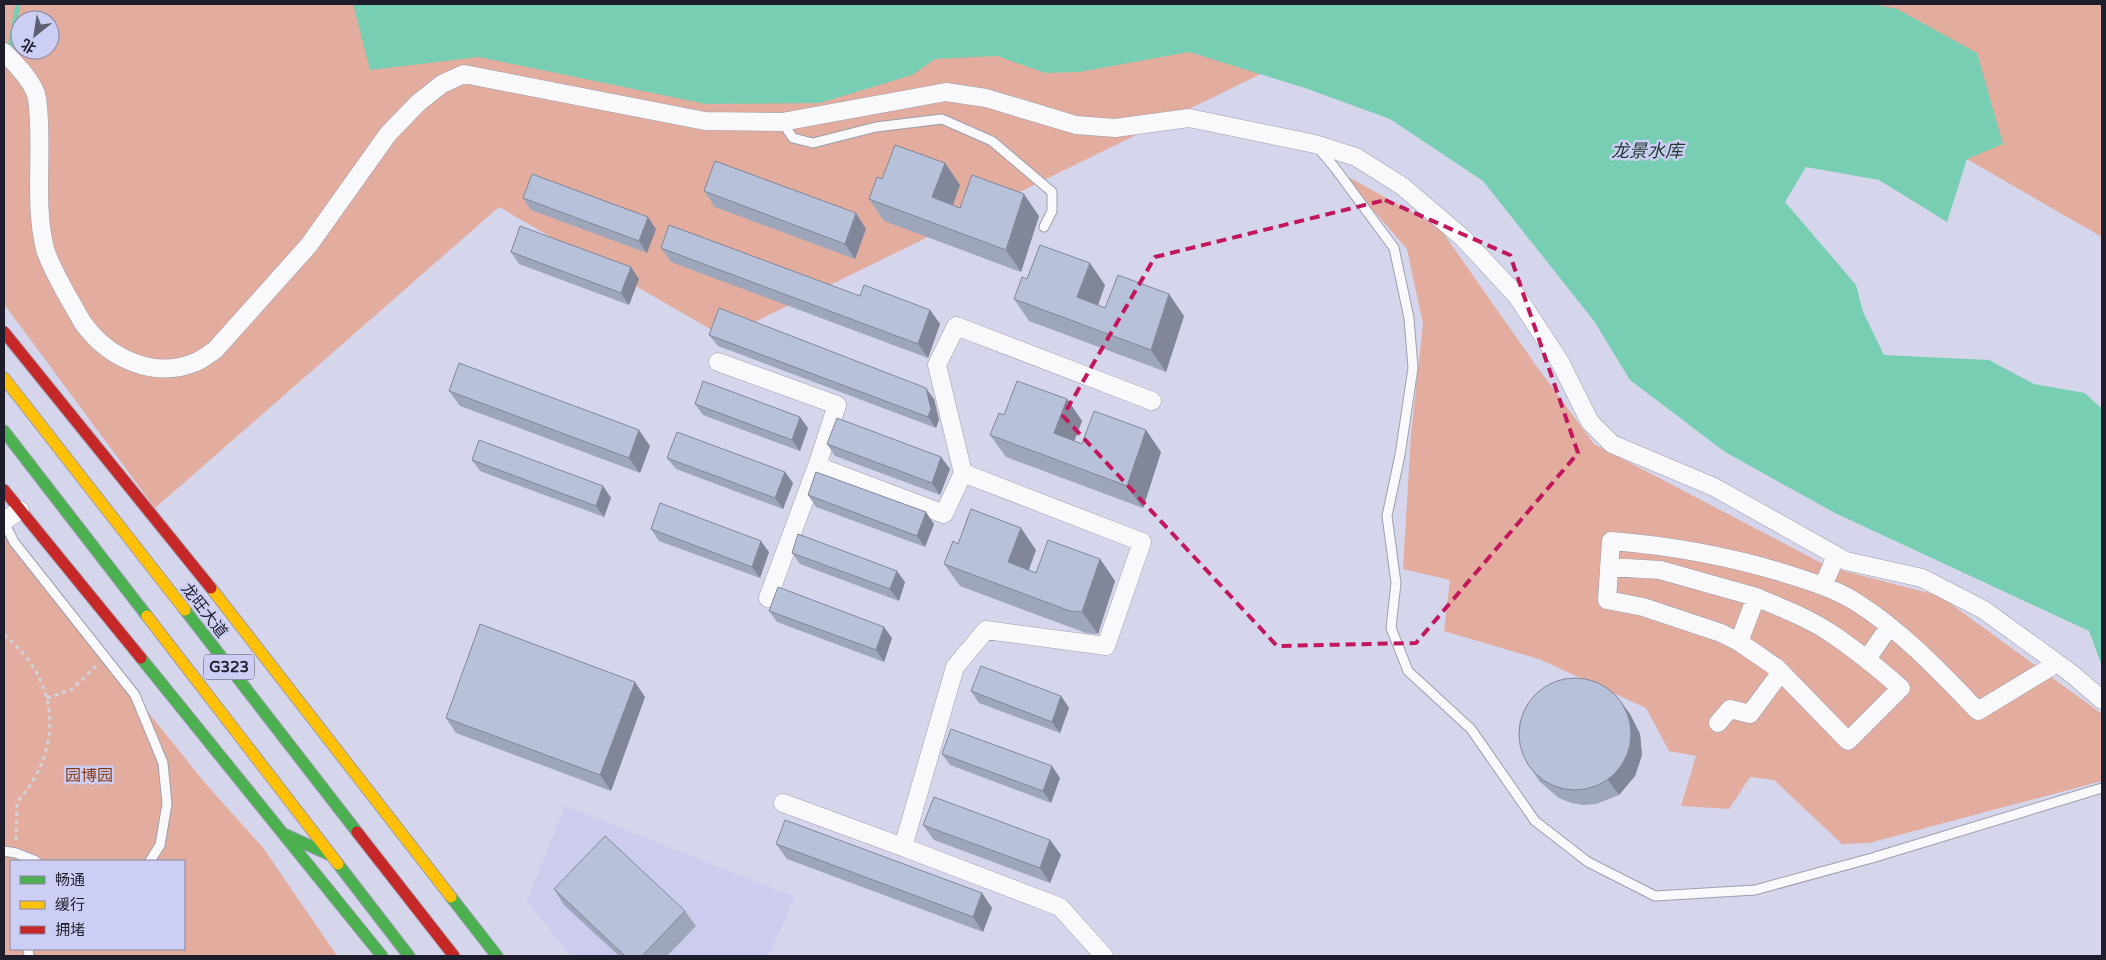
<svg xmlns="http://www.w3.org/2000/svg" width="2106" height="960" font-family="'Varela Round','Noto Sans SC',sans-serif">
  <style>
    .built { fill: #cccdee }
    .green { fill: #e2ac9e; fill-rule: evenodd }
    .water { fill: #78ceb2 }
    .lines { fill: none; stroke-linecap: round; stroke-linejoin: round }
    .stream { stroke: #78ceb2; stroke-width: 5 }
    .lane-casing { stroke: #9d9ead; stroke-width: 11 }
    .street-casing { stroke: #9d9ead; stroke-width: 19 }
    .fast-casing { stroke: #9d9ead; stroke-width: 13 }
    .slow-casing { stroke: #9d9ead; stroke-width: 13 }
    .jam-casing { stroke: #9d9ead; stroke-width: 13 }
    .path { stroke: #d2d2d7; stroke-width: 3; stroke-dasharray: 4 4; stroke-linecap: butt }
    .lane { stroke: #f9f9fc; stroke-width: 9 }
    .street { stroke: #f9f9fc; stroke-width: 18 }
    .fast { stroke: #4caf50; stroke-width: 11 }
    .slow { stroke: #ffc107; stroke-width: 11 }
    .jam { stroke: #c62828; stroke-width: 11 }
    .wall { fill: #9ea6bb }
    .shaded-wall { fill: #818799 }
    .building { fill: #b8c1da; stroke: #818799 }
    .marked { fill: none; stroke: #c2185b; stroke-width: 4; stroke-dasharray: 10 6; stroke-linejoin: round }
    .labels { text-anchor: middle; stroke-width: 5; stroke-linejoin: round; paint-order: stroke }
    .shield { fill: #cdcef3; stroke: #525267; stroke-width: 1 }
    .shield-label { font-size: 15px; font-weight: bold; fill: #1d1d2b }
    .street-label { font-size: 16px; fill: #1d1d2b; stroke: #cdcef3 }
    .park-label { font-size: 16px; fill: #8a3c16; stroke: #cdcef3 }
    .water-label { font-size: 18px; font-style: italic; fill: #1e392d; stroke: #cdcef3 }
  </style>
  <rect width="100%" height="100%" fill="#d5d6eb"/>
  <!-- built -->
  <path class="built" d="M 565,806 L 795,897 L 768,956 L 571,956 L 527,901 Z"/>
  <!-- green -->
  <path class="green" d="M 4,4 L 1222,4 L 1283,63 L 724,337 L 499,207 L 155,508 L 4,304 ZM 20,20 L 50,20 L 50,50 L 20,50 Z
    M 1698,4 L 2102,4 L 2102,237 Z
    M 1341,173 L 1439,227 L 1535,364 L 1594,444 L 1829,567 L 1940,596 L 2102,714 L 2102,781 L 1869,843 L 1842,844 L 1774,780 L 1750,777 L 1729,809 L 1681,806 L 1696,756 L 1669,751 L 1646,708 L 1539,659 L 1444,631 L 1450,580 L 1403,569 L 1411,435 L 1423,324 L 1407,249 Z
    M 4,533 L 205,783 L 264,849 L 337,956 L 4,956 ZM 11,861 L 184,861 L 184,949 L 11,949 Z"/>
  <!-- water -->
  <path class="water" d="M 353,4 L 1872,4 L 1897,9 L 1977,53 L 2003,144 L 1967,159 L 1947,222 L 1879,180 L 1806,167 L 1785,202 L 1856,285 L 1863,312 L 1884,355 L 1989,360 L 2034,384 L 2085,393 L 2102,409 L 2102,666 L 2089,631 L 1835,513 L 1725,452 L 1630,380 L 1594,321 L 1483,181 L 1390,119 L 1305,88 L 1189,52 L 1079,72 L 1045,73 L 997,56 L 935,59 L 912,75 L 820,103 L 706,104 L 479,57 L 370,70 Z"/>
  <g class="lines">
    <!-- stream -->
    <path class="stream" d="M 9,52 L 18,4"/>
    <!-- lane casing -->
    <g class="lane-casing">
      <path id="lane" d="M 782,122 L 793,138 L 813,143 L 876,127 L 942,119 L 992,141 L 1052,192 L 1052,211 L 1044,227
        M 1319,149 L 1335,168 L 1394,248 L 1409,318 L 1413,368 L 1400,455 L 1387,516 L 1396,583 L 1391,628 L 1408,671 L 1471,729 L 1535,821 L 1588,862 L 1655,896 L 1755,890 L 1872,858 L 2102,788
        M 4,522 L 14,542 L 135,695 L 163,763 L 167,804 L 160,845 L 150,861
        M 4,851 L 16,853 L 36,861
        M 28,949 L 29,956"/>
    </g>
    <!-- street casing -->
    <g class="street-casing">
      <path id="street" d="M 4,52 C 15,63 34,82 37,98 C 44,147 33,200 45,249 C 50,265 60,282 68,297 C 73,305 78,315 83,323 C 108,358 154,380 196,362 C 203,359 209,354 215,350 L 309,245 L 388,134 L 418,103 L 442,84 L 464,74 L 705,121 L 782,122 L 946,92 L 986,98 L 1076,125 L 1115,128 L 1189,118 L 1315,144 L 1356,157 L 1402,186 L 1463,238 L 1517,296 L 1560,362 L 1590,422 L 1612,444 L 1714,487 L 1846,561 L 1922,578 L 1984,610 L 2072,674 L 2102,700
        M 718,362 L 837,405 L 817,466
        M 4,521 L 20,510
        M 1609,567 L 1660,570 L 1756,597
        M 1823,586 L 1836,556
        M 768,598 L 817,466 L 944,514 L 963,473
        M 1739,642 L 1756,597 C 1781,608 1809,618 1832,634 C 1856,650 1879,669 1901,688 L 1848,741 L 1777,668 L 1739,642 L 1721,633 L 1643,607 L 1607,600 L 1611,541 C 1674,546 1734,557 1793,576 C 1815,583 1837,590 1856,602 C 1902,631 1940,672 1978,711 L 2057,663
        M 1867,659 L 1889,627
        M 1718,723 L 1730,709 L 1750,714 L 1781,672
        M 783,803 L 903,847 L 955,667 L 986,630 L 1106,646 L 1142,542 L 963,473 L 937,365 L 956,326 L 1152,401
        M 903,847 L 1060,907 L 1104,956"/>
    </g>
    <!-- fast casing -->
    <g class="fast-casing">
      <path id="fast" d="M 4,431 L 147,616
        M 185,610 L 357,832
        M 141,658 L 382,956
        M 286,835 L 328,854
        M 338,864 L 409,956
        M 451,897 L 497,956"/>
    </g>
    <!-- slow casing -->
    <g class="slow-casing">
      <path id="slow" d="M 4,378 L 185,610
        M 211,588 L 451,897
        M 147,616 L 338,864"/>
    </g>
    <!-- jam casing -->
    <g class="jam-casing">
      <path id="jam" d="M 4,332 L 211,588
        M 4,490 L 141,658
        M 357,832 L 454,956"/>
    </g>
    <!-- path -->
    <path class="path" d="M 4,635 C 60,680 65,748 17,802 L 16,843
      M 47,698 L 71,690 L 97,665"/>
    <!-- lane -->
    <use href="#lane" class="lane"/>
    <!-- street -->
    <use href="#street" class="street"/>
    <!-- fast -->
    <use href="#fast" class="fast"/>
    <!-- slow -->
    <use href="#slow" class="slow"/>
    <!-- jam -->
    <use href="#jam" class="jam"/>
  </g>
  <!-- wall -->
  <path class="wall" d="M 945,163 L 960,185 L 953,205 L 960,208 L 1039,216 L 1021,272 L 884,221 L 869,199 L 882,179 Z
    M 704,191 L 866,229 L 855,259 L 715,207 Z
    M 523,198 L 656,229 L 647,253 L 531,210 Z
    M 661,248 L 860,296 L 930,310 L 940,324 L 928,358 L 671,262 Z
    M 511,252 L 639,279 L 629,305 L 519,264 Z
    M 1027,279 L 1105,285 L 1098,305 L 1105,308 L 1184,316 L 1166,372 L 1029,321 L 1014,299 Z
    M 709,335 L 934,399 L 939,420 L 936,428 L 718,346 Z
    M 449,391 L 650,446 L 640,473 L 460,406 Z
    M 1067,399 L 1082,421 L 1074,441 L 1082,444 L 1161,452 L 1143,508 L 1006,457 L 990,435 L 1004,415 Z
    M 695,404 L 808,428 L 800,451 L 703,415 Z
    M 827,444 L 941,457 L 950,469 L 940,495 L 835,456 Z
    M 667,458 L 785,472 L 793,483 L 783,509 L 676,469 Z
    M 472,460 L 603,486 L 611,498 L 604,517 L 480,471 Z
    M 808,495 L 934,524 L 925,547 L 816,507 Z
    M 651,529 L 769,552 L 760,578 L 659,541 Z
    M 1036,550 L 1029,570 L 1036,573 L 1100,559 L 1115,581 L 1098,634 L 1086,633 L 960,586 L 944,564 Z
    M 792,553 L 905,582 L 899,601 L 800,564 Z
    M 769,611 L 892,638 L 884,662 L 777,622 Z
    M 971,691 L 1061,696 L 1069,708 L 1060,733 L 979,703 Z
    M 645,697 L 611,791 L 456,733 L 446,718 Z
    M 1630,714 L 1640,734 L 1642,755 L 1635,776 L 1619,795 L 1596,804 L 1583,805 L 1571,803 L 1559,798 L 1540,782 L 1530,767 Z
    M 942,754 L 1060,778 L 1051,803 L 950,765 Z
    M 923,825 L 1050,840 L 1061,855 L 1050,883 L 934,840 Z
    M 776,844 L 982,893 L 992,908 L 983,932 L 787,859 Z
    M 554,889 L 685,911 L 696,926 L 667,956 L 619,956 L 564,905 Z"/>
  <!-- shaded-wall -->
  <path class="shaded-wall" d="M 945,163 L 960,185 L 948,219 L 932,197 Z
    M 1024,194 L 1039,216 L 1021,272 L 1006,250 Z
    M 856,213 L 866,229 L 855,259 L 845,244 Z
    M 648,217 L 656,229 L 647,253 L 639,241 Z
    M 1090,263 L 1105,285 L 1093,319 L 1077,297 Z
    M 631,267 L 639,279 L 629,305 L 621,293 Z
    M 1169,294 L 1184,316 L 1166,372 L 1151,350 Z
    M 930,310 L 940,324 L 928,358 L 918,344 Z
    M 926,388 L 934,399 L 939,420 L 936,428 L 928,417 Z
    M 1067,399 L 1082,421 L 1069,455 L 1054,433 Z
    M 800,417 L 808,428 L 800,451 L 792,440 Z
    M 639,430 L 650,446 L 640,473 L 629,458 Z
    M 1146,430 L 1161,452 L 1143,508 L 1127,486 Z
    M 941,457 L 950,469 L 940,495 L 932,483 Z
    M 785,472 L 793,483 L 783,509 L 775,498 Z
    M 603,486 L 611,498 L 604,517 L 596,506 Z
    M 926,512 L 934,524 L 925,547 L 917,536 Z
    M 1021,528 L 1036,550 L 1023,584 L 1008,562 Z
    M 761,541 L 769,552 L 760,578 L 752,567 Z
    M 1100,559 L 1115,581 L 1098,634 L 1082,612 Z
    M 897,571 L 905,582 L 899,601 L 890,589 Z
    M 884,627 L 892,638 L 884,662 L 876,650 Z
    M 635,682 L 645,697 L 611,791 L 600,775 Z
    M 1061,696 L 1069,708 L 1060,733 L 1052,722 Z
    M 1619,699 L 1630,714 L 1640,734 L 1642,755 L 1635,776 L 1619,795 L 1608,780 Z
    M 1052,766 L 1060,778 L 1051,803 L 1043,791 Z
    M 1050,840 L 1061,855 L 1050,883 L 1040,868 Z
    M 982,893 L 992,908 L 983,932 L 973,917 Z"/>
  <!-- building -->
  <path class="building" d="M 895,145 L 945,163 L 932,197 L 960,208 L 972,175 L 1024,194 L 1006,250 L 869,199 L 877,177 L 882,179 Z
    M 715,161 L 856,213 L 845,244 L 704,191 Z
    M 532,174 L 648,217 L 639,241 L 523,198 Z
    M 669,225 L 860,296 L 864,285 L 930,310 L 918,344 L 661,248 Z
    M 520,226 L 631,267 L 621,293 L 511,252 Z
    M 1040,245 L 1090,263 L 1077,297 L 1105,308 L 1118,275 L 1169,294 L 1151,350 L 1014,299 L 1022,277 L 1027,279 Z
    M 719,308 L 926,388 L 931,409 L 928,417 L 709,335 Z
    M 459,363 L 639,430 L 629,458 L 449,391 Z
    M 703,381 L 800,417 L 792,440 L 695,404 Z
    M 1017,381 L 1067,399 L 1054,433 L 1082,444 L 1094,411 L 1146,430 L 1127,486 L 990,435 L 999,413 L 1004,415 Z
    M 837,418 L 941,457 L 932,483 L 827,444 Z
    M 677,432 L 785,472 L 775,498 L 667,458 Z
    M 479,440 L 603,486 L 596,506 L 472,460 Z
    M 816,472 L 926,512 L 917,536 L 808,495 Z
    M 660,503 L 761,541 L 752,567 L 651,529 Z
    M 971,509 L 1021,528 L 1008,562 L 1036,573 L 1048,540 L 1100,559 L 1082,612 L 1070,611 L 944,564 L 953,541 L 958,544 Z
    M 798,534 L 897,571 L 890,589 L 792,553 Z
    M 778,587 L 884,627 L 876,650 L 769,611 Z
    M 480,624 L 635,682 L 600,775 L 446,718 Z
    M 981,666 L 1061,696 L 1052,722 L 971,691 Z
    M1519 734a56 56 0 1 1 112 0a56 56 0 1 1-112 0Z
    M 951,729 L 1052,766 L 1043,791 L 942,754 Z
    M 934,797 L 1050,840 L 1040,868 L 923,825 Z
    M 785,820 L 982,893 L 973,917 L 776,844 Z
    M 605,836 L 685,911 L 642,956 L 625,956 L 554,889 Z"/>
  <!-- marked area -->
  <path class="marked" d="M 1385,200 L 1510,255 L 1578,453 L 1416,643 L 1277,646 L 1063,416 L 1155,257 Z"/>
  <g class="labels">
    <!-- shield labels -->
    <rect class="shield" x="204" y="654.5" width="50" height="25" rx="4"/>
    <g class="shield-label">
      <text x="229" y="672">G323</text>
    </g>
    <!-- street labels -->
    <g class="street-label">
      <text transform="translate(205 610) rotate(52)" y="6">龙旺大道</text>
    </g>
    <!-- park labels -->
    <g class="park-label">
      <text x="89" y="781">园博园</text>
    </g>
    <!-- water labels -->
    <g class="water-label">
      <text x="1647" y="157">龙景水库</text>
    </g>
  </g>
  <!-- border -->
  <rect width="2106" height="960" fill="none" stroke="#1d1d2b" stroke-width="10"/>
  <!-- legend -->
  <rect x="10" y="860" width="175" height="90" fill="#cdcef3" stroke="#8787a3"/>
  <rect x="20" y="876" width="25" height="8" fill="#4caf50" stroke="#8787a3"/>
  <text x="55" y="885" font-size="15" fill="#1d1d2b">畅通</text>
  <rect x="20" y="901" width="25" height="8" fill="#ffc107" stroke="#8787a3"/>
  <text x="55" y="910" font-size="15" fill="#1d1d2b">缓行</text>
  <rect x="20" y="926" width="25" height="8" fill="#c62828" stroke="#8787a3"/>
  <text x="55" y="935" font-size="15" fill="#1d1d2b">拥堵</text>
  <!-- north arrow -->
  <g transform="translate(35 35) rotate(210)"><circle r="24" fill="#cdcef3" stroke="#8787a3"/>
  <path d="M0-4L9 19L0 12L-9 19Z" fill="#5d5e6e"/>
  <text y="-8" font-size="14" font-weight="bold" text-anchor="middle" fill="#1d1d2b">北</text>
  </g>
</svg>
